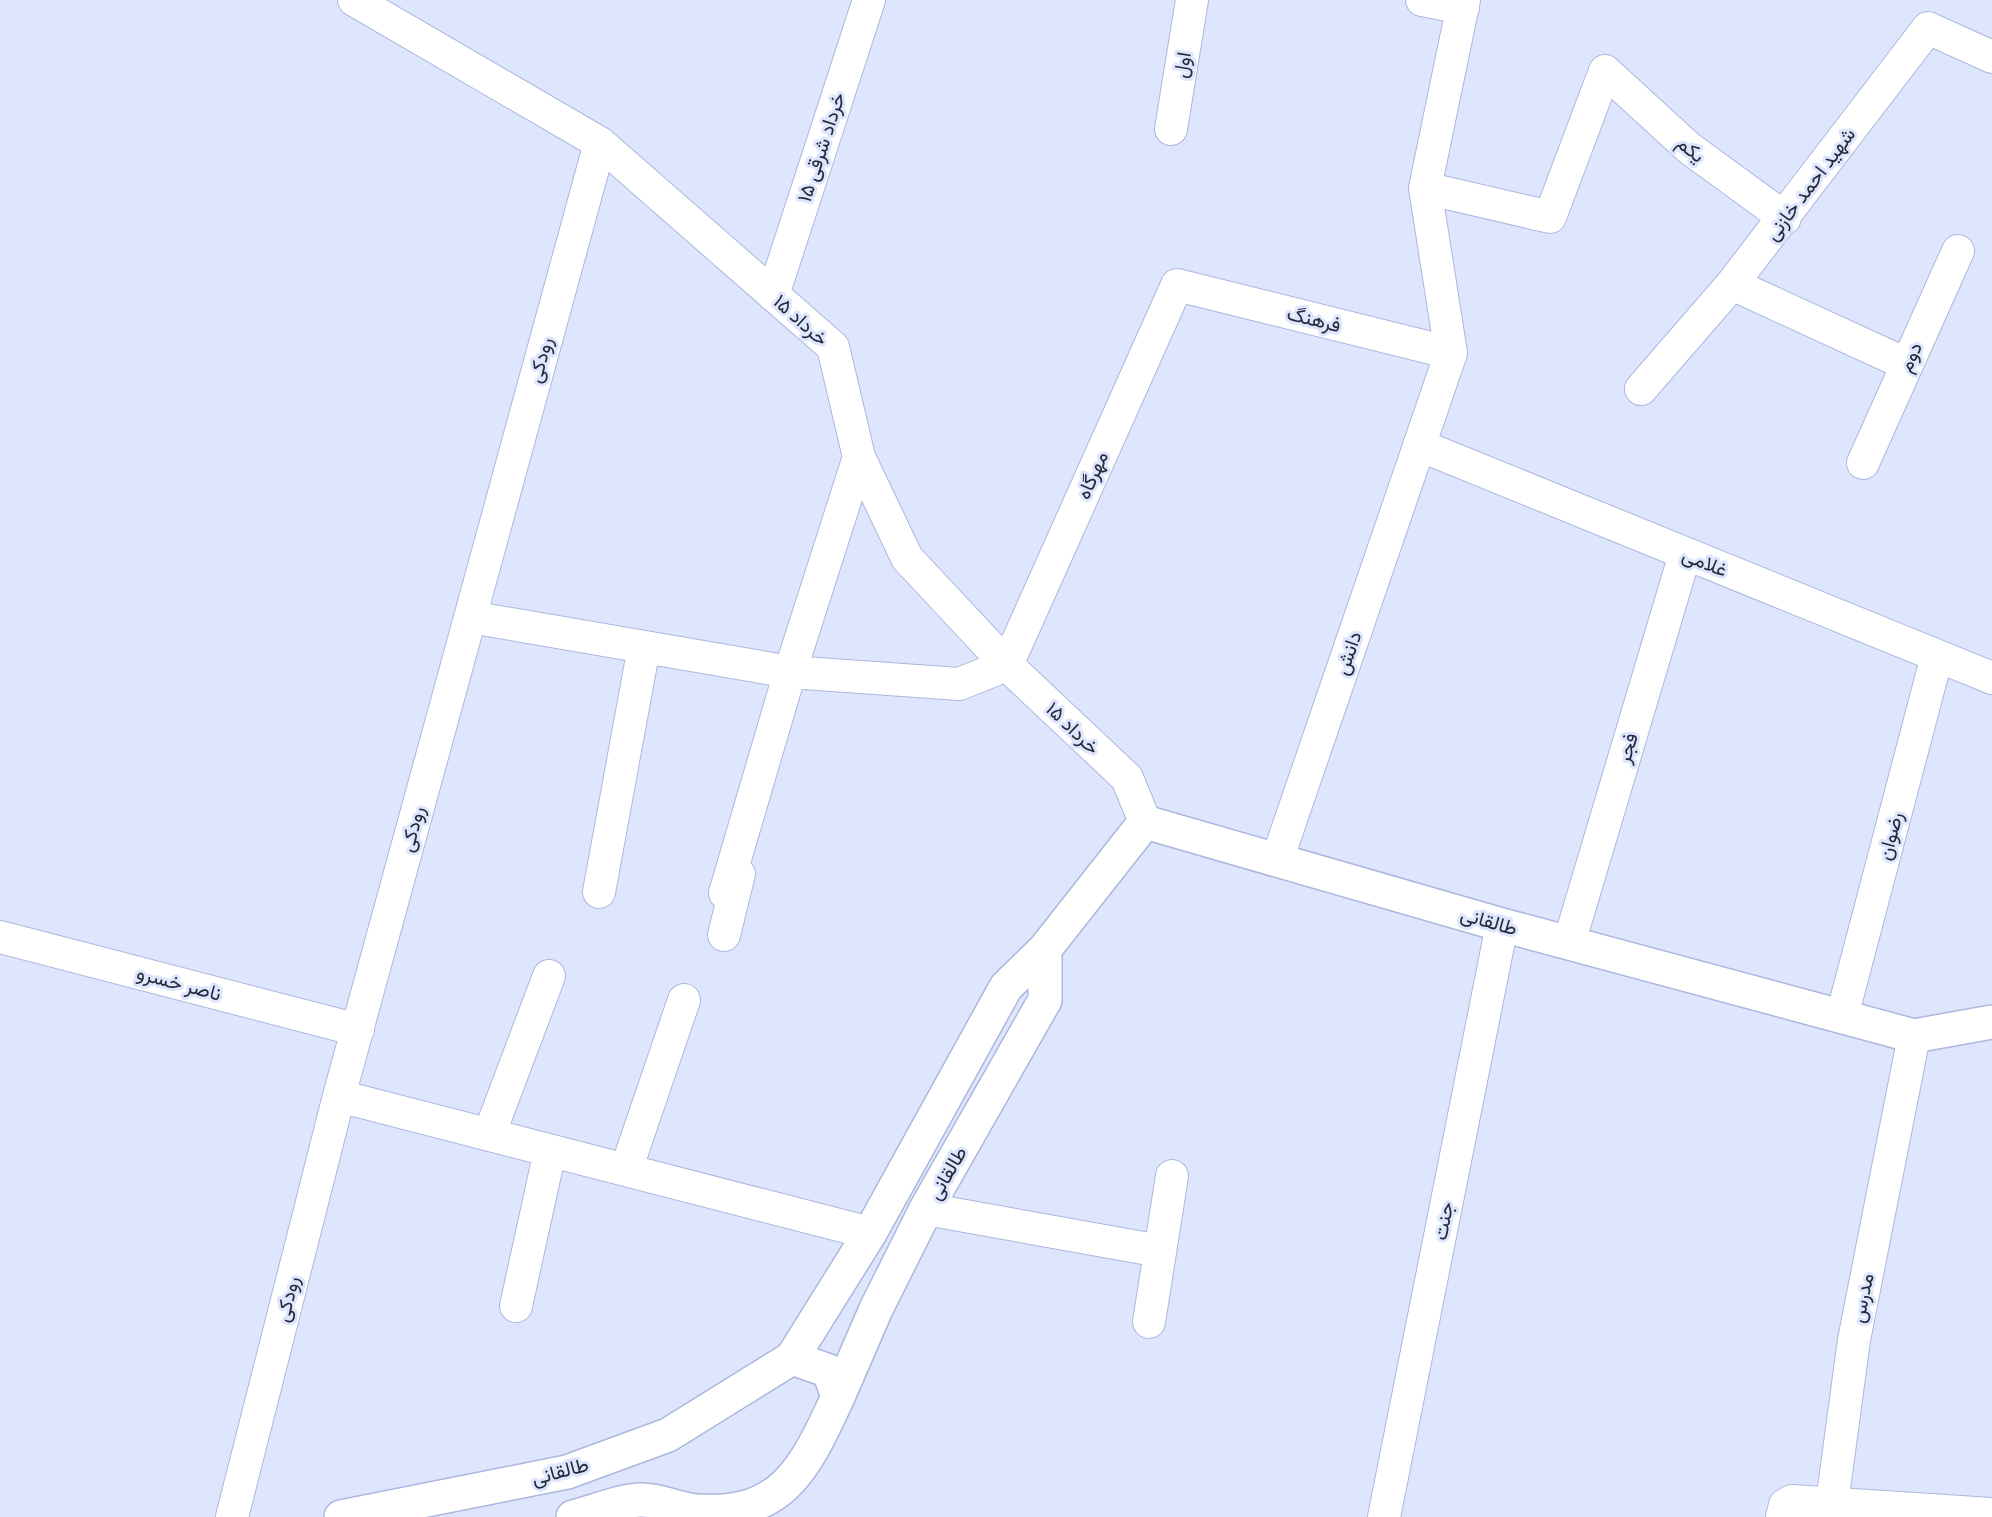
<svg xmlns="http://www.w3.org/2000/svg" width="1992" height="1517" font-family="'Exo 2',Vazirmatn,sans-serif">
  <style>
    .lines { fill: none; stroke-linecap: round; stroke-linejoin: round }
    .minor-casing { stroke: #abb8dd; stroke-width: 34 }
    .tertiary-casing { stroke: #abb8dd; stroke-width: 36 }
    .minor { stroke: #fff; stroke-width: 32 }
    .tertiary { stroke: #fff; stroke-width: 33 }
    .labels { text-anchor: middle; stroke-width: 6; stroke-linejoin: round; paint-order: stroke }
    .street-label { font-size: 20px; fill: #252a39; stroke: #dee6fe }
  </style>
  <rect width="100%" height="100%" fill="#dee6fe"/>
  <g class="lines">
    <!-- minor casing -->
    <g class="minor-casing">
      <path id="minor" d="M 354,0 L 600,143 L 833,347 L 859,457 L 907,558 L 1007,665 L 1127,778 L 1145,822
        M 1422,0 L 1463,8
        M 1171,129 L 1192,0
        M 1425,188 L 1550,217 L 1605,71 L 1689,148 L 1785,218
        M 1732,284 L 1906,364
        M 773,295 L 869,0
        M 1641,389 L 1732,284 L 1928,28 L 1992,57
        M 1419,445 L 1992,678
        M 1863,463 L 1958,251
        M 470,617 L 790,672 L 959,684 L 1007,665 L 1177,285 L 1451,353
        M 1277,860 L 1451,353 L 1425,188 L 1464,0
        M 599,892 L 644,647
        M 725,893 L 790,672 L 859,457
        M 724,935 L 739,874
        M 0,937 L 358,1030
        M 1569,943 L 1685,554
        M 1842,1016 L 1937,656
        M 339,1096 L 870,1233
        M 489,1135 L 549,976
        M 626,1170 L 684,1000
        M 926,1209 L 1160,1251
        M 516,1306 L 550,1151
        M 1149,1322 L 1172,1176
        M 1832,1503 L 1854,1340 L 1914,1036
        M 232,1517 L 339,1096 L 600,143
        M 1384,1517 L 1502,925
        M 1782,1517 L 1785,1505 L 1792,1501 L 1992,1514"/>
    </g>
    <!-- tertiary casing -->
    <g class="tertiary-casing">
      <path id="tertiary" d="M 838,1397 L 876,1309 L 926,1209 L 1045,1000 L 1045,949
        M 341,1517 L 567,1472 L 668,1435 L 792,1358 L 870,1233 L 1006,987 L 1045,949 L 1145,822 L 1502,925 L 1914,1036 L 1992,1022
        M 573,1517 C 594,1512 618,1501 640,1500 C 659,1499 679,1510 698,1511 C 785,1517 806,1465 838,1397 L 829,1371 L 792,1358"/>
    </g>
    <!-- minor -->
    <use href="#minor" class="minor"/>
    <!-- tertiary -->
    <use href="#tertiary" class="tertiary"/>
  </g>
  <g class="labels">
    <!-- street labels -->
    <g class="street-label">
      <text transform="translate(1182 65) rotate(-81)" y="7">اول</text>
      <text transform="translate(821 147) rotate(-72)" y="7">۱۵ خرداد شرقی</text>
      <text transform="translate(1691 149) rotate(39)" y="7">یکم</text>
      <text transform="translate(1810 184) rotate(-53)" y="7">شهید احمد خازنی</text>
      <text transform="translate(1314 319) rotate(14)" y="7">فرهنگ</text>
      <text transform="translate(801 320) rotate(42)" y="7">۱۵ خرداد</text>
      <text transform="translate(1910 357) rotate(-66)" y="7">دوم</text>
      <text transform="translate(540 360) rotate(-75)" y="7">رودکی</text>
      <text transform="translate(1092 475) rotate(-66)" y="7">مهرگاه</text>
      <text transform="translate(1705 562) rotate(22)" y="7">غلامی</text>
      <text transform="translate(1348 653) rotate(-71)" y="7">دانش</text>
      <text transform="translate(1073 728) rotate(44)" y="7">۱۵ خرداد</text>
      <text transform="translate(1627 748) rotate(-73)" y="7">فجر</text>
      <text transform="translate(412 829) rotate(-75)" y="7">رودکی</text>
      <text transform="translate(1890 836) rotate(-75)" y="7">رضوان</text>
      <text transform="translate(1489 921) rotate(16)" y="7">طالقانی</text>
      <text transform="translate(179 983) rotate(15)" y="7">ناصر خسرو</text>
      <text transform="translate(947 1173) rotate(-60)" y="7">طالقانی</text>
      <text transform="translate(1443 1221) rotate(-79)" y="7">جنت</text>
      <text transform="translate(1862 1298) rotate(-79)" y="7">مدرس</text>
      <text transform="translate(287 1299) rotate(-76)" y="7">رودکی</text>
      <text transform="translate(560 1471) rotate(-15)" y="7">طالقانی</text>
    </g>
  </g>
</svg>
